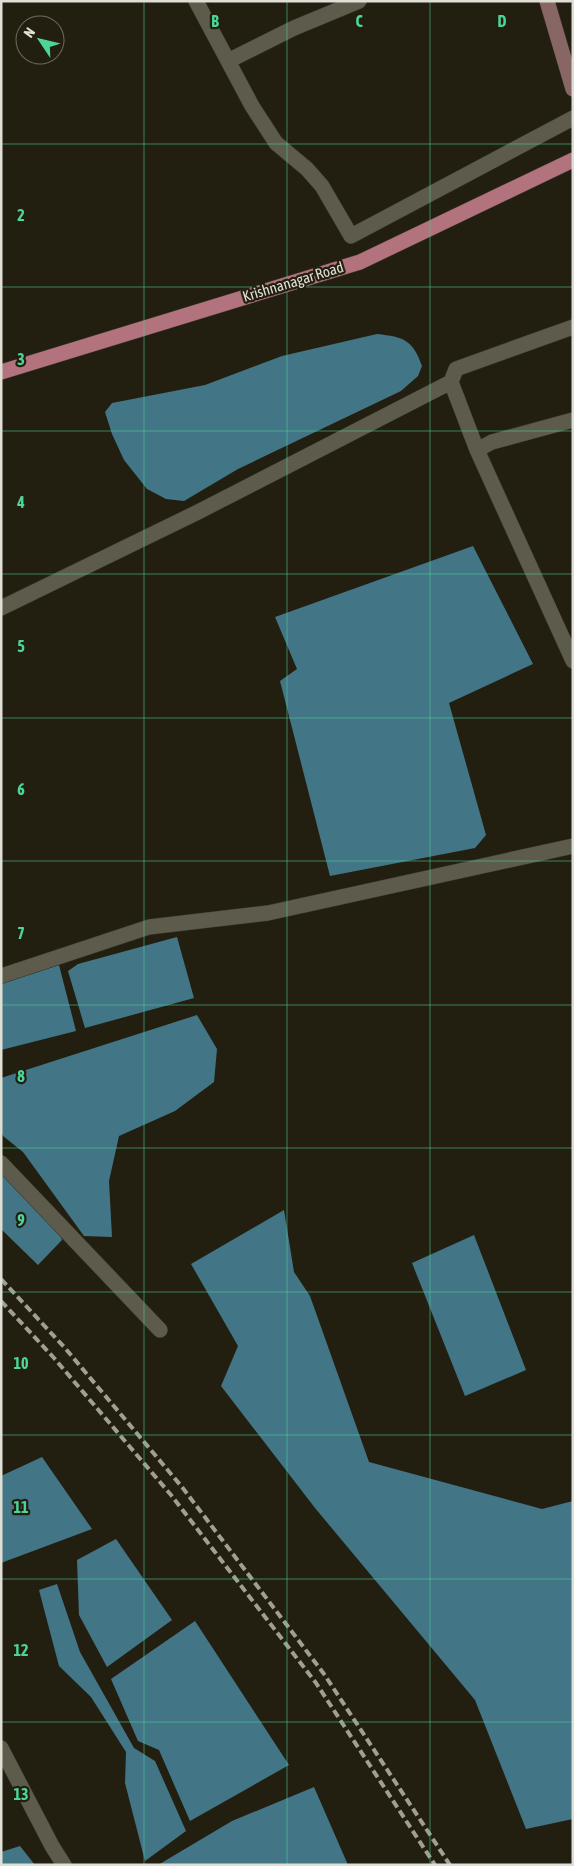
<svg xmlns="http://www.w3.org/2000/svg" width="574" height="1866" font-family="'Asap Condensed',sans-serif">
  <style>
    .water { fill: #427686 }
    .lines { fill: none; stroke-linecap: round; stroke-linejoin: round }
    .street-casing { stroke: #3a3830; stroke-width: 16 }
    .secondary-casing { stroke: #3a3830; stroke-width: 16 }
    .primary-casing { stroke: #3a3830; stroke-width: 16 }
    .street { stroke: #5d5b4b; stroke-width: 15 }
    .secondary { stroke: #876664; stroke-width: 15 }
    .primary { stroke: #b2727e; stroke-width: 15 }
    .rail { stroke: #a19f94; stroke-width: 4; stroke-dasharray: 8 4; stroke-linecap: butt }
    .grid { fill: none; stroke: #4cd49b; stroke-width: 1; stroke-opacity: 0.55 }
    .labels { text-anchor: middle; stroke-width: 4.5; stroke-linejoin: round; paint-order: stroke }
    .street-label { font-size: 15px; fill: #e0dfd6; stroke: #221f11 }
    .grid-label { font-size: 16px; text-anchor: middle; font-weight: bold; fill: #4cd49b; stroke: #221f11; stroke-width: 4.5; stroke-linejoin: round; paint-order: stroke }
  </style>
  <rect width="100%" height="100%" fill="#221f11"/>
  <!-- water -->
  <path class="water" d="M 377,334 C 404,337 413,340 422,366 L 418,376 L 401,391 L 238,469 L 184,501 L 166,499 L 147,489 L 124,460 L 112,434 L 105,412 L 112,403 L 205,385 L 282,356 Z
    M 473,546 L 533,664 L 449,703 L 486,835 L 475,848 L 330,876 L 280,681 L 297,669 L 275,617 Z
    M 177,937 L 194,998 L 85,1028 L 68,971 L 78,964 Z
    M 59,965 L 76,1031 L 1,1050 L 1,984 Z
    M 197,1015 L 217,1049 L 214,1082 L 175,1111 L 119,1136 L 109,1181 L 112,1237 L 84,1236 L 23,1152 L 3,1136 L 1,1131 L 1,1078 Z
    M 1,1169 L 49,1207 L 62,1240 L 38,1265 L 1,1229 Z
    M 284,1210 L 294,1272 L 310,1296 L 369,1462 L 542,1509 L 573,1501 L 573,1819 L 526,1829 L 475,1700 L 315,1508 L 221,1386 L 238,1346 L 191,1264 Z
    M 474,1235 L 526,1370 L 465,1396 L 412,1263 Z
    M 42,1457 L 92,1529 L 1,1563 L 1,1476 Z
    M 116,1539 L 172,1620 L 107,1667 L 79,1615 L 77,1560 Z
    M 57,1584 L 80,1652 L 134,1748 L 155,1761 L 186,1831 L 145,1861 L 125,1783 L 126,1752 L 91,1697 L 59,1666 L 39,1590 Z
    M 195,1621 L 289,1765 L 190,1821 L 159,1750 L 138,1741 L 111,1679 Z
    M 314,1787 L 348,1865 L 158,1865 L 232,1821 Z
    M 20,1846 L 35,1865 L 1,1865 L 1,1852 Z"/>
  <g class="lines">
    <!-- street casing -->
    <g class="street-casing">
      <path id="street" d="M 196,1 L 252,106 L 276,143 L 307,169 L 322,186 L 351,236 L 573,118
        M 228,61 L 294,28 L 359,1
        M 451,382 L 477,450 L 573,661
        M 477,450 L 492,442 L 573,420
        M 1,608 L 198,512 L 451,382 L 456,369 L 573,327
        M 1,976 L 149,927 L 268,913 L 573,846
        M 1,1163 L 160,1330
        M 1,1748 L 52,1846 L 64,1865"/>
    </g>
    <!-- secondary casing -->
    <g class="secondary-casing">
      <path id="secondary" d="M 547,1 L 573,89"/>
    </g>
    <!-- primary casing -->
    <g class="primary-casing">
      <path id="primary" d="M 1,372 L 360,262 L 573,160"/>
    </g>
    <!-- street -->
    <use href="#street" class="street"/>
    <!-- secondary -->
    <use href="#secondary" class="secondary"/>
    <!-- primary -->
    <use href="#primary" class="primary"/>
    <!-- rail -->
    <path class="rail" d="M 1,1279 L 65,1348 L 182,1487 L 324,1674 L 450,1865
      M 1,1301 L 54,1358 L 171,1495 L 316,1683 L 435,1865"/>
  </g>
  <!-- grid -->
  <path class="grid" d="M 144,1 L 144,1865M 287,1 L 287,1865M 430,1 L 430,1865M 1,144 L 573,144M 1,287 L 573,287M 1,431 L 573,431M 1,574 L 573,574M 1,718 L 573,718M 1,861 L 573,861M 1,1005 L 573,1005M 1,1148 L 573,1148M 1,1292 L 573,1292M 1,1435 L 573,1435M 1,1579 L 573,1579M 1,1722 L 573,1722"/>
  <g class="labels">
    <!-- street labels -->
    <g class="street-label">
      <text transform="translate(293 282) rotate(-17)" y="5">Krishnanagar Road</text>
    </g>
  </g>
  <g class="grid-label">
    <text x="215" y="27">B</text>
    <text x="359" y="27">C</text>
    <text x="502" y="27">D</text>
    <text x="21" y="221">2</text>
    <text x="21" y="365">3</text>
    <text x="21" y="508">4</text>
    <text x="21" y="652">5</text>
    <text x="21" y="795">6</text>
    <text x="21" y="939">7</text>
    <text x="21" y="1082">8</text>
    <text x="21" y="1226">9</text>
    <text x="21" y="1369">10</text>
    <text x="21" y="1513">11</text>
    <text x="21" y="1656">12</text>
    <text x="21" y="1800">13</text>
  </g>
  <!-- border -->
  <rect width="574" height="1866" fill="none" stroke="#e0dfd6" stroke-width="5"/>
  <!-- north arrow -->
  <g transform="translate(40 40) rotate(305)"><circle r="24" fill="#221f11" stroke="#6e6c60"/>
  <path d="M0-4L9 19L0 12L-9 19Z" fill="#4cd49b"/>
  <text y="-8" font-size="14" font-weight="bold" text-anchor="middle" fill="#e0dfd6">N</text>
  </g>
</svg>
